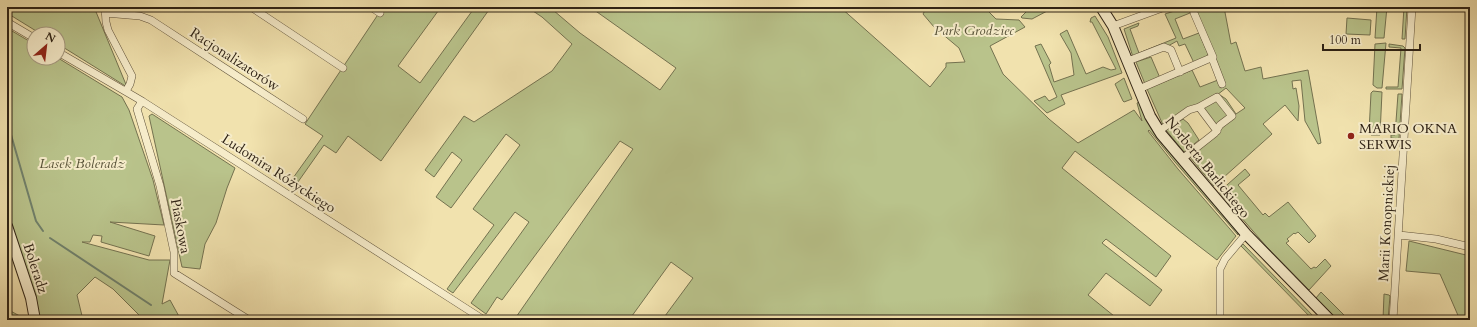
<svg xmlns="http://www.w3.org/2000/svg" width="1477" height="327" font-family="Cardo,serif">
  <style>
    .green { fill: #b9c38b; stroke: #747250 }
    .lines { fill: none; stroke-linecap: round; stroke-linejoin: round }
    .stream { stroke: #70806b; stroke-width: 2 }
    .street-casing { stroke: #5f523b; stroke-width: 8 }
    .secondary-casing { stroke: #2e2215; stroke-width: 12 }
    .street { stroke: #f6ecca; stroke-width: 7 }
    .secondary { stroke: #f6ecca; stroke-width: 10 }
    .poi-dot { fill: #8f2418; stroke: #f6ecca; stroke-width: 1.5 }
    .labels { text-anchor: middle; stroke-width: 4; stroke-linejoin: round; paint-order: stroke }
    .park-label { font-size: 14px; font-style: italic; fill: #585238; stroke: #f6ecca }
    .street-label { font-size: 14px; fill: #2e2215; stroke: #f6ecca }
    .poi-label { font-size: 14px; fill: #2e2215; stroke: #f6ecca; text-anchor: start }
  </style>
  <rect width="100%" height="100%" fill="#f1e2ae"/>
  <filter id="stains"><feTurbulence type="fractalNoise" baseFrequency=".005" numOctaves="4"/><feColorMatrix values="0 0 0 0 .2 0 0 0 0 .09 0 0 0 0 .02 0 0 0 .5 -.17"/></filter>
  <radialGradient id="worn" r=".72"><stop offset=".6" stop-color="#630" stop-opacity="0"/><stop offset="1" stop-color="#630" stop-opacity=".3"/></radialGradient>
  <!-- green -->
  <path class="green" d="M 7,7 L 94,7 L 127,87 L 58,44 L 58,34 L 41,34 L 7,13 Z
    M 383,7 L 441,7 L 398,66 L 420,83 L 475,7 L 491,7 L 381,161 L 348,136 L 336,153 L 324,145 L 293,189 L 288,185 L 323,136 L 305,124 Z
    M 527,7 L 543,7 L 553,10 L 580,33 L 660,90 L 676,68 L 590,7 L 840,7 L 930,87 L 946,67 L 946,63 L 965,62 L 959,48 L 934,27 L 923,14 L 927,7 L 984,7 L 996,19 L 1019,20 L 1025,27 L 990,46 L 1003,74 L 1049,119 L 1078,143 L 1134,110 L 1142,121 L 1137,103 L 1139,102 L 1153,131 L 1161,142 L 1238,232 L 1238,235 L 1175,162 L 1149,130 L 1148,131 L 1178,169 L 1236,236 L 1217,260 L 1075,151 L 1062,168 L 1171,256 L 1156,277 L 1106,239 L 1102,243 L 1162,290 L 1150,306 L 1106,273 L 1088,295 L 1119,320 L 662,320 L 693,278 L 671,262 L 629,320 L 514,320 L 633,149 L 620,141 L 502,300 L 497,297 L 486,314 L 471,303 L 529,222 L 515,212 L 453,293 L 447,289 L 494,225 L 473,209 L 520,145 L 506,134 L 451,208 L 436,197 L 462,160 L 452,152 L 434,177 L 425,170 L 464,116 L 474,122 L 552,71 L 572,44 L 542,17 Z
    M 1031,7 L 1045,7 L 1049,10 L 1032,19 L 1022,18 L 1021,17 Z
    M 1187,7 L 1190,13 L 1175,19 L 1183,39 L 1199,33 L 1208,54 L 1206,58 L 1194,63 L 1185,44 L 1179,46 L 1177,41 L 1168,46 L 1133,57 L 1124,29 L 1139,23 L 1138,26 L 1130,29 L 1139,53 L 1176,38 L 1165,14 Z
    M 1195,7 L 1224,7 L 1231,44 L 1236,42 L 1245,71 L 1261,67 L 1263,79 L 1308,70 L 1321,143 L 1318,144 L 1305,121 L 1301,80 L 1292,81 L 1293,89 L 1296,88 L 1299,106 L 1298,121 L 1285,105 L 1263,124 L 1272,134 L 1214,186 L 1189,156 L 1234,117 L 1220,95 L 1226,99 L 1236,114 L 1245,108 L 1226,88 L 1217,95 L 1163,125 L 1147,89 L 1192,70 L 1200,87 L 1218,80 L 1220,70 Z
    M 1377,7 L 1387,7 L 1384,38 L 1375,38 Z
    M 1404,7 L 1407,7 L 1405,39 L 1402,39 Z
    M 1095,16 L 1108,37 L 1122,73 L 1061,95 L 1065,104 L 1047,113 L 1034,101 L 1045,96 L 1049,101 L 1057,97 L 1035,46 L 1041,44 L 1051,63 L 1049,65 L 1054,82 L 1074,75 L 1071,53 L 1060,34 L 1067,30 L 1086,74 L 1103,67 L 1111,70 L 1116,69 L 1092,22 L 1090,22 L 1091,18 Z
    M 1347,18 L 1371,20 L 1370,35 L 1346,34 Z
    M 7,28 L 34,44 L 34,58 L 58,58 L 122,97 L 129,110 L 153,180 L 164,225 L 110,222 L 155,236 L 149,256 L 101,242 L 102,236 L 93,235 L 90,242 L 82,242 L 149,260 L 170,260 L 162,304 L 170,300 L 181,320 L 136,320 L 140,316 L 113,289 L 95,277 L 77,295 L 83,320 L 39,320 L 33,290 L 7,213 Z
    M 1386,43 L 1382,88 L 1377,88 L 1373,85 L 1375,44 Z
    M 1389,44 L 1403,46 L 1405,48 L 1402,89 L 1386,89 L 1386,87 L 1398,87 L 1401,48 L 1389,47 Z
    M 1151,57 L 1160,78 L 1145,84 L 1136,62 Z
    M 1124,78 L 1132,99 L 1124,102 L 1123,101 L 1115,84 Z
    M 1373,91 L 1382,92 L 1380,135 L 1371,135 L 1369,132 L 1371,93 Z
    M 1398,94 L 1402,94 L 1399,139 L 1391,138 L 1391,135 L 1395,135 Z
    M 1217,99 L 1230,116 L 1217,128 L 1203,107 Z
    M 152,114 L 235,168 L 227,188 L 216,223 L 205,244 L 200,269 L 182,267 L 149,116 Z
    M 1183,119 L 1188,123 L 1199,140 L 1184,152 L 1166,130 Z
    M 1245,169 L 1250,175 L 1238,185 L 1263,215 L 1265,213 L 1269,217 L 1288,202 L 1316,236 L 1309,243 L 1298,232 L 1295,234 L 1294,233 L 1287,239 L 1289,241 L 1286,243 L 1311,269 L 1314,267 L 1316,268 L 1325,259 L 1331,266 L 1309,290 L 1266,246 L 1219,192 Z
    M 1409,241 L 1470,256 L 1470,320 L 1460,320 L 1440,274 L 1406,271 Z
    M 1243,244 L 1317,320 L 1313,320 L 1241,246 Z
    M 1321,292 L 1349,320 L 1338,320 L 1316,298 Z
    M 1384,294 L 1389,295 L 1390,296 L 1388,320 L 1383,320 Z
    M 7,309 L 27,320 L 7,320 Z"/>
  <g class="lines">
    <!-- stream -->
    <path class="stream" d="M 7,121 L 36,221 L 43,231
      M 50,238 L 151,305"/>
    <!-- street casing -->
    <g class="street-casing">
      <path id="street" d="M 105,7 L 106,22 L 108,30 L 132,76 L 130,84 L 126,91
        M 251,7 L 343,68
        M 371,7 L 380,13
        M 105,13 L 140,16 L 151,20 L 303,119
        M 7,22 L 34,38
        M 1113,26 L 1165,7
        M 58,52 L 142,101 L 484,320
        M 1212,58 L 1222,84
        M 1128,61 L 1164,47 L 1171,50 L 1180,72
        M 1139,89 L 1213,57 L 1194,13
        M 142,101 L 137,109 L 160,186 L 174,252 L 174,273 L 249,320
        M 1199,107 L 1217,131
        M 1159,131 L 1189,110 L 1199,107 L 1217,97 L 1232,116 L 1220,125 L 1215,133 L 1182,159
        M 1399,235 L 1436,239 L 1470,247
        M 1220,320 L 1220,269 L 1225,259 L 1246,234
        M 1393,320 L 1412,7"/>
    </g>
    <!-- secondary casing -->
    <g class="secondary-casing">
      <path id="secondary" d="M 1101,7 L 1113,26 L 1150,116 L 1161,134 L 1246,234 L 1330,320
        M 7,226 L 31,298 L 35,320"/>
    </g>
    <!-- street -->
    <use href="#street" class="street"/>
    <!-- secondary -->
    <use href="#secondary" class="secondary"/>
  </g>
  <!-- markers -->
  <circle class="poi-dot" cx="1351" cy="136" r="4"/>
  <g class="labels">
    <!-- park labels -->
    <g class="park-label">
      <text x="974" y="35">Park Grodziec</text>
      <text x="82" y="168">Lasek Boleradz</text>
    </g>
    <!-- street labels -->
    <g class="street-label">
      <text transform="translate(235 59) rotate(33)" y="5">Racjonalizatorów</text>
      <text transform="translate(1208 167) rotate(51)" y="5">Norberta Barlickiego</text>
      <text transform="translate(279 173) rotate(33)" y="5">Ludomira Różyckiego</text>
      <text transform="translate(1386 223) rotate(-87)" y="5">Marii Konopnickiej</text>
      <text transform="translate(181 226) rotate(79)" y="5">Piaskowa</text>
      <text transform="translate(36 268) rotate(72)" y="5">Boleradz</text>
    </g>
    <!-- poi labels -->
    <g class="poi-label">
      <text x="1359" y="133">MARIO OKNA<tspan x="1359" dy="16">SERWIS</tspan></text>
    </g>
  </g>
  <!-- margin -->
  <rect width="1477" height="327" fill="none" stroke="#f1e2ae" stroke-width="24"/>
  <rect x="8" y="8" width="1461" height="311" fill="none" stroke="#2e2215" stroke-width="2"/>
  <rect x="12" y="12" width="1453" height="303" fill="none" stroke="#2e2215"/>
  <!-- north arrow -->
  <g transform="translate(46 46) rotate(28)"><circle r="19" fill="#f6ecca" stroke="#a69b82"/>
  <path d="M0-3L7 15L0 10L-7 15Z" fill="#8f2418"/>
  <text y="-6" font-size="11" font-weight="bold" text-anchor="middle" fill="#2e2215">N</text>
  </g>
  <!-- scale -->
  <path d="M1323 44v6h97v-6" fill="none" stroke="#2e2215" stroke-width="2"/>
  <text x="1329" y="44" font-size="12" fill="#2e2215" stroke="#f6ecca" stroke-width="3" paint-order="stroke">100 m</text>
  <rect width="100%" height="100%" filter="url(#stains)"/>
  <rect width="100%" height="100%" fill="url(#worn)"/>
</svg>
